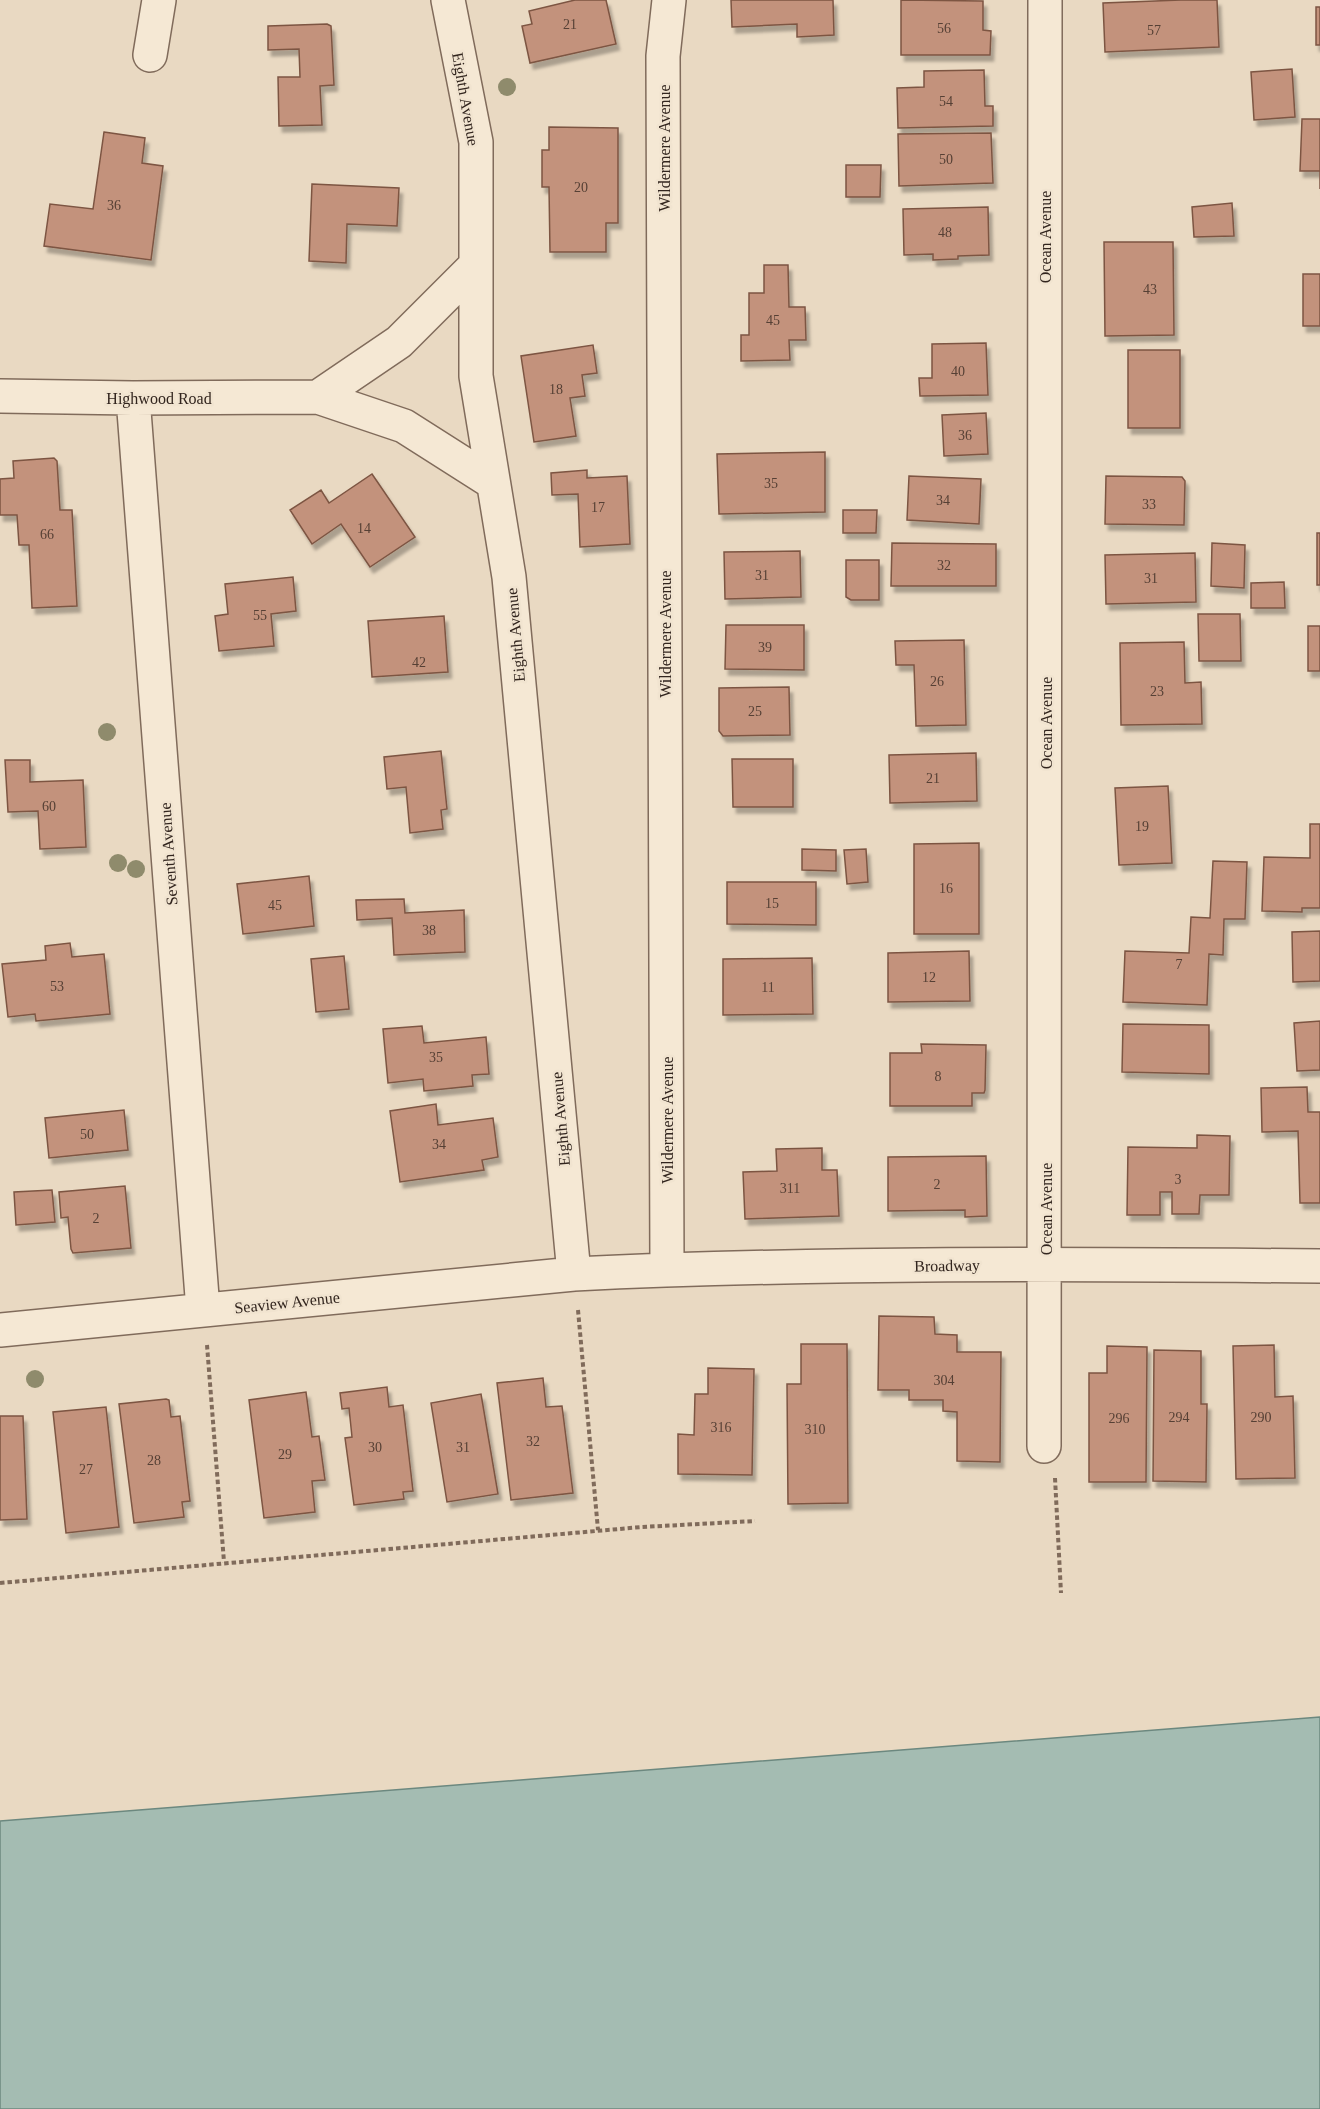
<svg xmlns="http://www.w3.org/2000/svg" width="1320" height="2109" font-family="Georgia,serif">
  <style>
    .water { fill: #a4bcb2; stroke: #6c887f; stroke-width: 1.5 }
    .building { fill: #c3927b; stroke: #7d5543; stroke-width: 1.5; filter: url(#shadow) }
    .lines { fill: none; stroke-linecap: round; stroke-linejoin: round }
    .minor-casing { stroke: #806b5b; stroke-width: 36 }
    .path { stroke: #806b5b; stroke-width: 4; stroke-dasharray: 4.5 3; stroke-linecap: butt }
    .minor { stroke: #f5e8d4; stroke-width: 33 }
    .tree { fill: #8f8b6c }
    .labels { text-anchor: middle; stroke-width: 5; stroke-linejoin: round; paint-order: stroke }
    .number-label { font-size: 14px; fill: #564035 }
    .street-label { font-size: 16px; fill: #32251e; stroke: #f1e4d0 }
  </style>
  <defs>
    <filter id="shadow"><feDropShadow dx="3.5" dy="6" stdDeviation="1.5" flood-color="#0004"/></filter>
  </defs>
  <rect width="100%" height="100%" fill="#e9d9c2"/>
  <!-- water -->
  <path class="water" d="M 1320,1717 L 1320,2109 L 0,2109 L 0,1821 Z"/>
  <!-- building -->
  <path class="building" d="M 606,0 L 616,44 L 530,63 L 522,26 L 532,24 L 529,11 L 575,0 Z
    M 731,0 L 833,0 L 834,35 L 797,37 L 797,24 L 732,27 Z
    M 901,0 L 983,1 L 983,30 L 991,31 L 990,55 L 901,55 Z
    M 1181,0 L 1217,0 L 1219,47 L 1105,52 L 1103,3 Z
    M 1316,7 L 1320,7 L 1320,45 L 1316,45 Z
    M 327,24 L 331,26 L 334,85 L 320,86 L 322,125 L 279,126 L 278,77 L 300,77 L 299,49 L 268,50 L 268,26 Z
    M 1292,69 L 1295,117 L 1254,120 L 1251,72 Z
    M 984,70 L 985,106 L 993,106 L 993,126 L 898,128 L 897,88 L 924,87 L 924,71 Z
    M 1302,119 L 1320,119 L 1320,189 L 1320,171 L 1300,171 Z
    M 549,127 L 618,128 L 618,223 L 606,223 L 606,252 L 550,252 L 549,187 L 542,187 L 542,150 L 549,150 Z
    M 104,132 L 145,138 L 142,163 L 163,166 L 151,260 L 44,246 L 50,204 L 93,209 Z
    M 991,133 L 993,183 L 899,186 L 898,134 Z
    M 846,165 L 881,165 L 880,197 L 846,197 Z
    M 312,184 L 399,188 L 397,226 L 347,224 L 346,263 L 309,261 Z
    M 1232,203 L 1234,236 L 1194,237 L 1192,207 Z
    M 988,207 L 989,255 L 958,256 L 958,259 L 933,260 L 933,254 L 904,255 L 903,209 Z
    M 1104,242 L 1173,242 L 1174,335 L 1105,336 Z
    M 764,265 L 788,265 L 789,307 L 805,307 L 806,340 L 789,340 L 790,360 L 741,361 L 741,335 L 749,335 L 749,293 L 764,293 Z
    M 1303,274 L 1320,274 L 1320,326 L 1303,326 Z
    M 986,343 L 988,395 L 920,396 L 919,378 L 932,378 L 932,344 Z
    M 593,345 L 597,373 L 582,375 L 585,396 L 570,398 L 576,436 L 534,442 L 521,356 Z
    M 1128,350 L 1180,350 L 1180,428 L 1128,428 Z
    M 986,413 L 988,454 L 944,456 L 942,415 Z
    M 825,452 L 825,512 L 719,514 L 717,454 Z
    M 54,458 L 57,461 L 60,510 L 72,510 L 77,606 L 32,608 L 29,545 L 19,545 L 17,515 L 0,515 L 0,479 L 14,478 L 13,461 Z
    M 587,470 L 587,478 L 627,476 L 630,544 L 580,547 L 578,494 L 552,495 L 551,473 Z
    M 372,474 L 415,537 L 370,567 L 341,524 L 312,544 L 290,510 L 321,490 L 329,503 Z
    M 909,476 L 981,479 L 979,524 L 907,520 Z
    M 1106,476 L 1182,477 L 1185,481 L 1184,525 L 1105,524 Z
    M 843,510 L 877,510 L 876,533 L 843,533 Z
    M 1317,533 L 1320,533 L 1320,585 L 1317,585 Z
    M 892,543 L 996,544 L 996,586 L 891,586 Z
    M 1212,543 L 1245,545 L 1244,588 L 1211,586 Z
    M 800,551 L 801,597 L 725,599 L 724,552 Z
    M 1195,553 L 1196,602 L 1106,604 L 1105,555 Z
    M 846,560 L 879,560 L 879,600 L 851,600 L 846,597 Z
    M 293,577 L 296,611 L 271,614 L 274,646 L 219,651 L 215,616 L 228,614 L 225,584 Z
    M 1284,582 L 1285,608 L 1251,608 L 1251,583 Z
    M 1198,614 L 1240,614 L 1241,661 L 1199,661 Z
    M 444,616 L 448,672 L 372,677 L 368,621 Z
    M 726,625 L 804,625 L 804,670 L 725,669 Z
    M 1308,626 L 1320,626 L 1320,671 L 1308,671 Z
    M 964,640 L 966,725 L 916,726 L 914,665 L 896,665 L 895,641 Z
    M 1184,642 L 1185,683 L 1201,682 L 1202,724 L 1121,725 L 1120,643 Z
    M 789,687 L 790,735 L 723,736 L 719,731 L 719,688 Z
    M 441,751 L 447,809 L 441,810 L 443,829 L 410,833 L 406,787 L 387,789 L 384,757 Z
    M 976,753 L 977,801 L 890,803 L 889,755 Z
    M 732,759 L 793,759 L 793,807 L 733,807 Z
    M 5,760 L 30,760 L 30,782 L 83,780 L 86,847 L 40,849 L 38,811 L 8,812 Z
    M 1168,786 L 1172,863 L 1119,865 L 1115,788 Z
    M 1310,824 L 1320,824 L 1320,908 L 1302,908 L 1302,912 L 1262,911 L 1264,857 L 1310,858 Z
    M 979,843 L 979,934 L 914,934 L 914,844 Z
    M 802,849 L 836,850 L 836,871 L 802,870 Z
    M 866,849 L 868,882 L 847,884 L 844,850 Z
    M 1213,861 L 1247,862 L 1245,919 L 1224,919 L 1223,955 L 1209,954 L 1207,1005 L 1123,1002 L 1125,951 L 1189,953 L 1191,917 L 1210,918 Z
    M 309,876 L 314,926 L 243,934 L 237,884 Z
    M 727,882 L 816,882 L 816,925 L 727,924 Z
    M 404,899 L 405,913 L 464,910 L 465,952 L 394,955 L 392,918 L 357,920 L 356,900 Z
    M 1320,931 L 1320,981 L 1293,982 L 1292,932 Z
    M 70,943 L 72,957 L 104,954 L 110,1014 L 36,1021 L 35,1014 L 8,1017 L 2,964 L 46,960 L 45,946 Z
    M 969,951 L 970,1001 L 888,1002 L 888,953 Z
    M 344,956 L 349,1009 L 316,1012 L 311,959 Z
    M 812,958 L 813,1014 L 723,1015 L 723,959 Z
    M 1320,1021 L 1320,1070 L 1297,1071 L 1294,1023 Z
    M 1123,1024 L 1209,1025 L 1209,1074 L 1122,1072 Z
    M 422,1026 L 424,1043 L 486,1037 L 489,1074 L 472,1075 L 473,1086 L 424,1091 L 423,1079 L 388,1083 L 383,1029 Z
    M 921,1044 L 986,1045 L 985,1090 L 984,1093 L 972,1093 L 972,1106 L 890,1106 L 890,1053 L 922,1053 Z
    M 1307,1087 L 1308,1112 L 1320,1112 L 1320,1203 L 1300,1203 L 1298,1131 L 1262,1132 L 1261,1088 Z
    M 436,1104 L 438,1125 L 493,1118 L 498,1157 L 482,1160 L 484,1170 L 400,1182 L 390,1111 Z
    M 124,1110 L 128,1150 L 49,1158 L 45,1118 Z
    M 1197,1135 L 1230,1136 L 1229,1195 L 1200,1195 L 1199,1214 L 1172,1214 L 1172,1192 L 1160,1192 L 1160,1215 L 1127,1215 L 1128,1147 L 1197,1148 Z
    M 822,1148 L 822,1170 L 837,1170 L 839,1216 L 745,1219 L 743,1172 L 777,1171 L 776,1149 Z
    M 986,1156 L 987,1216 L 965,1217 L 965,1210 L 888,1211 L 888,1157 Z
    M 125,1186 L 131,1248 L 73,1253 L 71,1249 L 68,1217 L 61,1218 L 59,1192 Z
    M 52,1190 L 55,1222 L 16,1225 L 14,1192 Z
    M 879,1316 L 934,1317 L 935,1334 L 957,1335 L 957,1352 L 1001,1352 L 1000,1462 L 957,1461 L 957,1412 L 943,1411 L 943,1400 L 909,1400 L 909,1390 L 878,1390 Z
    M 801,1344 L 847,1344 L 848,1503 L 788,1504 L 787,1384 L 801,1384 Z
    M 1274,1345 L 1275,1397 L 1293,1396 L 1295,1478 L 1236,1479 L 1233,1346 Z
    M 1107,1346 L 1147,1347 L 1146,1482 L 1089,1482 L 1089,1373 L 1107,1373 Z
    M 1154,1350 L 1201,1351 L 1201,1404 L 1207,1404 L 1206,1482 L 1153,1481 Z
    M 708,1368 L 754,1369 L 752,1475 L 678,1474 L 678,1434 L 694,1435 L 695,1394 L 708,1394 Z
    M 543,1378 L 546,1407 L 562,1406 L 573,1493 L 511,1500 L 497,1383 Z
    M 387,1387 L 389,1407 L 403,1405 L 413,1491 L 403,1492 L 404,1499 L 354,1505 L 345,1438 L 352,1437 L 349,1408 L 342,1409 L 340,1393 Z
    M 306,1392 L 312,1437 L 319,1436 L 325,1480 L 312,1481 L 315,1512 L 264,1518 L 249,1400 Z
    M 481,1394 L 498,1494 L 447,1502 L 431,1403 Z
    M 166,1399 L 169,1400 L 171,1417 L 180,1416 L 190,1501 L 182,1502 L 184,1517 L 134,1523 L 119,1404 Z
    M 106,1407 L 119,1527 L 66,1533 L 53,1412 Z
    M 0,1416 L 23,1416 L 27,1519 L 0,1520 Z"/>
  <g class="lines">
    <!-- minor casing -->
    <g class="minor-casing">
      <path id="minor" d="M 448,0 L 476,142 L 476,376 L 509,577 L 574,1274
        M 150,55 L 159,0
        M 0,396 L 133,398 L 318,397 L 404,426 L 492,482
        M 318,397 L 399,342 L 475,266
        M 133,398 L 203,1310
        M 667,1269 L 663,56 L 669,0
        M 0,1330 L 574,1274 C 823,1262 1072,1264 1320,1266
        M 1044,1446 L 1045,0"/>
    </g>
    <!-- path -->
    <path class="path" d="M 578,1310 L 598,1530
      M 207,1345 L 224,1562
      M 1055,1478 L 1061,1593
      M 0,1583 L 642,1527 L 755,1521"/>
    <!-- minor -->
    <use href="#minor" class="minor"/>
  </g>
  <!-- trees -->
  <g class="tree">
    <circle cx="507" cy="87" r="9"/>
    <circle cx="107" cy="732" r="9"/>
    <circle cx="118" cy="863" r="9"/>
    <circle cx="136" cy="869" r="9"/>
    <circle cx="35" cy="1379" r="9"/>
  </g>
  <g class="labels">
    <!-- number labels -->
    <g class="number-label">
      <text x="570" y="29">21</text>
      <text x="944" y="33">56</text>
      <text x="1154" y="35">57</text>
      <text x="946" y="106">54</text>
      <text x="946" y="164">50</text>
      <text x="581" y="192">20</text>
      <text x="114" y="210">36</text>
      <text x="945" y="237">48</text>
      <text x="1150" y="294">43</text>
      <text x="773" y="325">45</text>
      <text x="958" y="376">40</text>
      <text x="556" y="394">18</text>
      <text x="965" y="440">36</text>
      <text x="771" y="488">35</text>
      <text x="943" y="505">34</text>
      <text x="1149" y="509">33</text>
      <text x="598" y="512">17</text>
      <text x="364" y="533">14</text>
      <text x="47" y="539">66</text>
      <text x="944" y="570">32</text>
      <text x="762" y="580">31</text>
      <text x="1151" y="583">31</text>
      <text x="260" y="620">55</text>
      <text x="765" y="652">39</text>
      <text x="419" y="667">42</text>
      <text x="937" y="686">26</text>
      <text x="1157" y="696">23</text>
      <text x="755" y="716">25</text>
      <text x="933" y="783">21</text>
      <text x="49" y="811">60</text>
      <text x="1142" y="831">19</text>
      <text x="946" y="893">16</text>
      <text x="772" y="908">15</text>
      <text x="275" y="910">45</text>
      <text x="429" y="935">38</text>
      <text x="1179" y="969">7</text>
      <text x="929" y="982">12</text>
      <text x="57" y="991">53</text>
      <text x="768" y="992">11</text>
      <text x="436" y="1062">35</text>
      <text x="938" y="1081">8</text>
      <text x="87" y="1139">50</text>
      <text x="439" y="1149">34</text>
      <text x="1178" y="1184">3</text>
      <text x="937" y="1189">2</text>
      <text x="790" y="1193">311</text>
      <text x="96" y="1223">2</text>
      <text x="944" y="1385">304</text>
      <text x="1179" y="1422">294</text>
      <text x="1261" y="1422">290</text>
      <text x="1119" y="1423">296</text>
      <text x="721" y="1432">316</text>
      <text x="815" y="1434">310</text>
      <text x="533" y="1446">32</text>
      <text x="375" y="1452">30</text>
      <text x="463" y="1452">31</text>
      <text x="285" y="1459">29</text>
      <text x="154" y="1465">28</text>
      <text x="86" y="1474">27</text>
    </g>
    <!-- street labels -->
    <g class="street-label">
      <text transform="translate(466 99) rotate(80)" y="6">Eighth Avenue</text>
      <text transform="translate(664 148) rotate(-90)" y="6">Wildermere Avenue</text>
      <text transform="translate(1045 237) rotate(-90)" y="6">Ocean Avenue</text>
      <text x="159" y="404">Highwood Road</text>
      <text transform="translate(665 634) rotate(-90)" y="6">Wildermere Avenue</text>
      <text transform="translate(515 635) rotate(-95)" y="6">Eighth Avenue</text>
      <text transform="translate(1046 723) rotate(-90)" y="6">Ocean Avenue</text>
      <text transform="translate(168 854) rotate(-94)" y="6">Seventh Avenue</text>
      <text transform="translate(560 1119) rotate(-95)" y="6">Eighth Avenue</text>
      <text transform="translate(667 1120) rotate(-90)" y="6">Wildermere Avenue</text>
      <text transform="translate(1046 1209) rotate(-90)" y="6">Ocean Avenue</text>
      <text transform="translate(947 1265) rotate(-1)" y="6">Broadway</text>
      <text transform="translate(287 1302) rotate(-6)" y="6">Seaview Avenue</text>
    </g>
  </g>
</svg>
